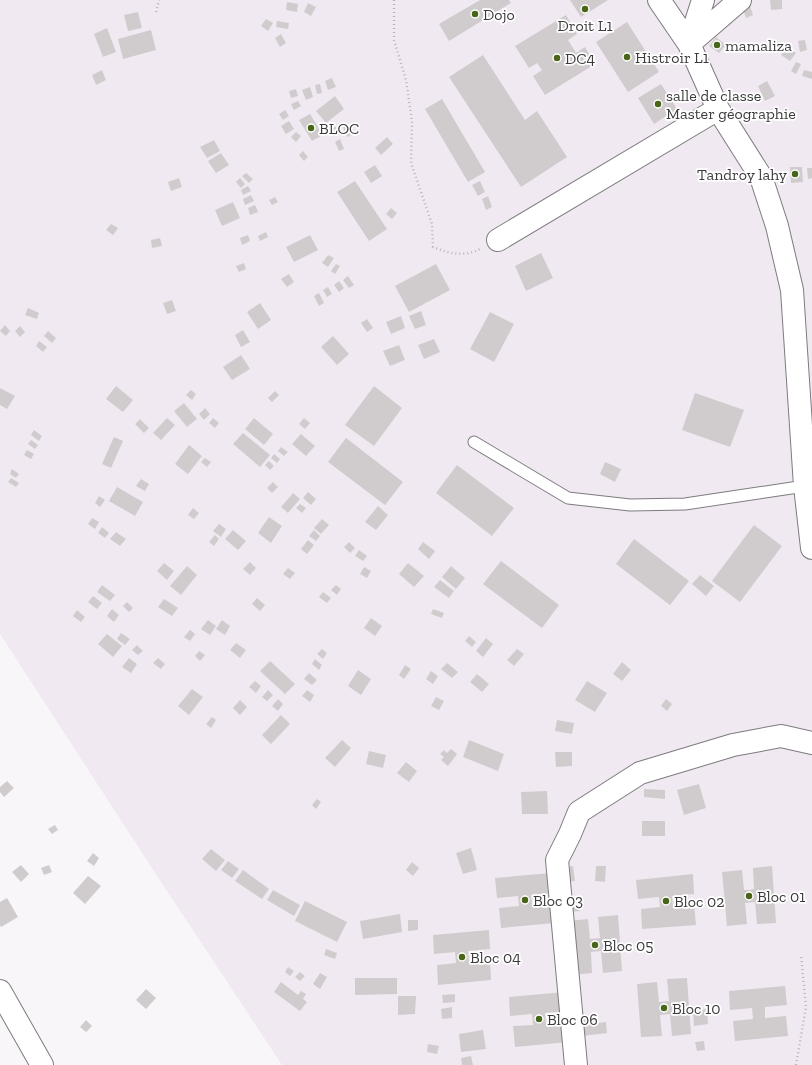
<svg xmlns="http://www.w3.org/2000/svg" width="812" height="1065" font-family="'Zilla Slab',serif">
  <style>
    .built { fill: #f1e9f2 }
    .building { fill: #d0cccd }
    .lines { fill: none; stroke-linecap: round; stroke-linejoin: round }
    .service-casing { stroke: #7d7b7e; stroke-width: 13 }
    .minor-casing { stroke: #7d7b7e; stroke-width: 24 }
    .path { stroke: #b9b6b9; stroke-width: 2.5; stroke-dasharray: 1 3; stroke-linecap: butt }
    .service { stroke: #fff; stroke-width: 11 }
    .minor { stroke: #fff; stroke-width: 22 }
    .poi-dot { fill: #486518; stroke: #fff; stroke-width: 1.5 }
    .labels { text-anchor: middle; stroke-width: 3.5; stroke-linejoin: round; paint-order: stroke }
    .poi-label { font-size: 16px; fill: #3c3b3c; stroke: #fff; text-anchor: start }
  </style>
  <rect width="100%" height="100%" fill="#f9f6f9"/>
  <!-- built -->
  <path class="built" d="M 0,0 L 812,0 L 812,1065 L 282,1065 L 159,879 L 0,634 Z"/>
  <!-- building -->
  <path class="building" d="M 480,0 L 509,0 L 511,3 L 449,41 L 439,24 Z
    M 570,0 L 608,0 L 581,17 Z
    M 770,0 L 782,0 L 782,9 L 771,10 Z
    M 287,2 L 298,4 L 297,12 L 286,10 Z
    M 308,3 L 316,7 L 311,16 L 304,12 Z
    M 749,3 L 753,15 L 746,18 L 742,6 Z
    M 138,12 L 142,28 L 128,31 L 124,15 Z
    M 566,15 L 577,34 L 568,40 L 576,53 L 585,47 L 595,64 L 545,95 L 533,76 L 542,70 L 537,63 L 529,68 L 515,46 Z
    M 266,19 L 273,23 L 268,31 L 261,26 Z
    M 277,21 L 289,23 L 288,29 L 276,27 Z
    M 627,22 L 659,72 L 628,92 L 596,42 Z
    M 107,28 L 116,52 L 103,57 L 94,34 Z
    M 151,30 L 156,50 L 123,59 L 118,39 Z
    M 281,34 L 286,43 L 280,47 L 275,38 Z
    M 716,37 L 726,45 L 719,53 L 709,46 Z
    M 805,40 L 807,50 L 800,52 L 798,41 Z
    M 787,47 L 796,53 L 790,61 L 781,55 Z
    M 483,55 L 525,120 L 537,111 L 567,157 L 521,187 L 449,77 Z
    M 796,62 L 801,64 L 796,74 L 791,71 Z
    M 102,70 L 106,80 L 96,85 L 92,75 Z
    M 804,70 L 812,72 L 812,79 L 802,76 Z
    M 332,78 L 336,87 L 328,90 L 325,81 Z
    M 767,81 L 775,96 L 765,101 L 758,86 Z
    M 320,84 L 322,93 L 317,94 L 315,85 Z
    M 661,84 L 677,109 L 654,124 L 638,98 Z
    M 310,87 L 313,97 L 306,100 L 302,90 Z
    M 296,89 L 298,96 L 291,98 L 289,91 Z
    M 335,96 L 344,109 L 326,123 L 316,111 Z
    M 442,99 L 485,172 L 468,182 L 425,109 Z
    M 298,101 L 301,106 L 294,110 L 291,104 Z
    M 285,110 L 289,116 L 283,120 L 279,114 Z
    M 310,114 L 323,135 L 312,141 L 299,120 Z
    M 289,121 L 294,129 L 286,134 L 281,126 Z
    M 333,123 L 338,131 L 332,135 L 328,126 Z
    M 347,125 L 351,135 L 347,137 L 343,127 Z
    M 296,132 L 301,136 L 296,142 L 291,137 Z
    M 387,137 L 393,144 L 381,155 L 375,148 Z
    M 340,139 L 344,149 L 339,151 L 335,142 Z
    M 214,140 L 220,151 L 207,158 L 200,147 Z
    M 303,151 L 308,157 L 304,161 L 299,155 Z
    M 221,153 L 229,165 L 216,173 L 208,161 Z
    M 375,165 L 382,176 L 371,183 L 364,172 Z
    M 790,167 L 802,167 L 803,182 L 791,183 Z
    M 807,168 L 812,168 L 812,178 L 808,179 Z
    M 246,173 L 253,179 L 249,183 L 242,176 Z
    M 179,178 L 182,187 L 171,191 L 168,182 Z
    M 240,178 L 245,184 L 241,188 L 236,182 Z
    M 355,181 L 387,229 L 369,241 L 337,192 Z
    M 480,181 L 485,192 L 478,196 L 472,185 Z
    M 248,186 L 251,191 L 243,195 L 241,190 Z
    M 251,195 L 254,201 L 245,205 L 243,199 Z
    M 488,196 L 492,207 L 486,210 L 482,199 Z
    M 275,197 L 278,202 L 272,205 L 269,200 Z
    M 233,202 L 240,218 L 222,226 L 215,210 Z
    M 255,205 L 258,212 L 250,215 L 248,208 Z
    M 391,208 L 397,213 L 392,219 L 386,214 Z
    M 111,224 L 118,228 L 113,235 L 106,230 Z
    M 266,232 L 268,237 L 260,241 L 258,236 Z
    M 248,235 L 250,241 L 242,245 L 240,238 Z
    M 310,235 L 318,250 L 294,262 L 286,247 Z
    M 160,238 L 162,246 L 152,248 L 151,240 Z
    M 541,253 L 553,278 L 526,291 L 515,266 Z
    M 328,255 L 334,258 L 328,267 L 322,263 Z
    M 244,263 L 246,269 L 239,272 L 236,266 Z
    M 336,264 L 340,266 L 335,274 L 331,271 Z
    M 436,264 L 450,290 L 409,312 L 395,286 Z
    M 289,274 L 294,282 L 287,287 L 281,279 Z
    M 348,276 L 354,285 L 349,288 L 343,280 Z
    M 339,281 L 344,288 L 339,292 L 334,285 Z
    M 328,287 L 332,294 L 327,297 L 323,290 Z
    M 319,293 L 324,303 L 319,306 L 314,296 Z
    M 172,300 L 176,311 L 167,314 L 163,303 Z
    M 260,303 L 271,320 L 258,329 L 247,312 Z
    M 28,308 L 39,313 L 37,319 L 25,315 Z
    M 421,311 L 426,325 L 415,329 L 409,316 Z
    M 490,312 L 514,324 L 494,362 L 470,349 Z
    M 401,316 L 405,328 L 391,334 L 386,322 Z
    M 367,319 L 373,328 L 367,332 L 361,323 Z
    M 5,325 L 10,331 L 6,336 L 0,331 Z
    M 20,326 L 25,332 L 20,337 L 15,331 Z
    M 243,330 L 250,342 L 241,347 L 235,335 Z
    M 48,331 L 56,338 L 52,343 L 44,336 Z
    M 333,336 L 349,354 L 337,365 L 321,347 Z
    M 434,339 L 440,352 L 424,359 L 418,345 Z
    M 39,341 L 47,347 L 43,352 L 36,346 Z
    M 399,345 L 405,360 L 390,366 L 383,351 Z
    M 241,355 L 250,369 L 232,380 L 223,367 Z
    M 116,386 L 133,400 L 123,412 L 106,399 Z
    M 374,386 L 402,408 L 374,446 L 345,425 Z
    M 0,388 L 15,396 L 7,409 L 0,405 Z
    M 191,390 L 196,394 L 192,400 L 186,395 Z
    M 275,391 L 279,395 L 272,402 L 268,398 Z
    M 695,393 L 744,410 L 730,447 L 682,430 Z
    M 184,403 L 197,419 L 187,427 L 174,411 Z
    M 205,408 L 210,414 L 204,420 L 199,414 Z
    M 167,418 L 175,425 L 161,440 L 153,433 Z
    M 213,418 L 219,423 L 215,428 L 209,423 Z
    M 254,418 L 273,434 L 264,445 L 245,429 Z
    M 304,418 L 310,423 L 305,429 L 299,424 Z
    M 140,419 L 149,428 L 144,433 L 135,424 Z
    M 34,430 L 42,436 L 39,441 L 31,435 Z
    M 243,433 L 270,455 L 260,467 L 233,444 Z
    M 301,434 L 315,446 L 306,456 L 292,444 Z
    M 114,437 L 123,441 L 111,468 L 102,464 Z
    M 346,438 L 403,482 L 385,505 L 328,462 Z
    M 31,440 L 38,445 L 35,449 L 28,444 Z
    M 189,445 L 202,456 L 188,474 L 175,464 Z
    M 281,447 L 288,452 L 284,456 L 278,451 Z
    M 27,450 L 34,454 L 31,459 L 24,455 Z
    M 274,454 L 280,459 L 277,463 L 271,458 Z
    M 205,458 L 211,462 L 207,467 L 201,462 Z
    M 269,461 L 274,466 L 270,470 L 265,465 Z
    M 605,462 L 621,469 L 615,482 L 600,474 Z
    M 457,465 L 514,508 L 492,536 L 436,493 Z
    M 12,469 L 19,474 L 16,478 L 10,474 Z
    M 11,478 L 19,483 L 16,487 L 8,482 Z
    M 141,479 L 149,484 L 145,491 L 136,486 Z
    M 273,482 L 278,487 L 272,493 L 267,488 Z
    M 117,487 L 143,502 L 135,516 L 109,501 Z
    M 308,492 L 316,499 L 311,505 L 303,498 Z
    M 293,493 L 300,499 L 288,513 L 281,507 Z
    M 99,496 L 105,500 L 100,507 L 95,503 Z
    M 300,504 L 306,508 L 302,513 L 296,508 Z
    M 378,506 L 388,515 L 376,530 L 365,522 Z
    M 193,508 L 199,513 L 194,519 L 188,515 Z
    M 269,517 L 282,526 L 271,543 L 258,533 Z
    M 92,518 L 99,522 L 95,529 L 88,524 Z
    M 322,519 L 329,525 L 321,534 L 314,528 Z
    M 219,524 L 226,529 L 221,537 L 213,531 Z
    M 754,525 L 782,546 L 740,602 L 712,581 Z
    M 102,527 L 109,533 L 105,538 L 98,533 Z
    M 233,530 L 246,541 L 238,550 L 225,539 Z
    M 314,530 L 320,536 L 316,541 L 309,536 Z
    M 116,532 L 126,539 L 120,546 L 110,539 Z
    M 215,535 L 219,539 L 214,546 L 209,542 Z
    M 634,539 L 689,581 L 670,605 L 616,564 Z
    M 308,540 L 314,545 L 307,554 L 301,549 Z
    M 349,542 L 355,548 L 350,553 L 344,547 Z
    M 423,542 L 435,551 L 429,559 L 418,549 Z
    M 359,550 L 367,556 L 363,561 L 355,556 Z
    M 501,561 L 559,605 L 542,628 L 483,584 Z
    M 250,562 L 256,568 L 250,575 L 243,569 Z
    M 164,563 L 174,571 L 167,580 L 157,571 Z
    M 408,563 L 424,576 L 414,587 L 399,574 Z
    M 187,566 L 197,575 L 181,595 L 170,586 Z
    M 451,566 L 465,578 L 456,589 L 442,577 Z
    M 364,567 L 371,571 L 367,578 L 360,574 Z
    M 288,568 L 295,573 L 290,579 L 283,574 Z
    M 700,575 L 714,586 L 706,596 L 692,584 Z
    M 440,580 L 454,591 L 449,598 L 434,587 Z
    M 102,585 L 115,595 L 110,601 L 97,592 Z
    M 336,585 L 341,589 L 337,595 L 331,590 Z
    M 323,592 L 331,598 L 327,603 L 319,597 Z
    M 93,596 L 102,603 L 97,609 L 88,602 Z
    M 257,598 L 265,605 L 260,611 L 252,604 Z
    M 164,599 L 178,608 L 172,616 L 158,607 Z
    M 127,602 L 133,608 L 129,612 L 123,606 Z
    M 112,609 L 119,615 L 114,622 L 107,616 Z
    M 433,609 L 444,613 L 442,618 L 431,614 Z
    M 77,610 L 85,617 L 81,622 L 73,616 Z
    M 371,618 L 382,626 L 375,636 L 364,628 Z
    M 208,620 L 216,626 L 210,635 L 201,629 Z
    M 222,620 L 230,626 L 225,635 L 216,629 Z
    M 190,630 L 195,634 L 190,641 L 184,637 Z
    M 121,633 L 130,639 L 125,645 L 117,639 Z
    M 107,634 L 122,646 L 113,657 L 98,644 Z
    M 469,636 L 476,642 L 472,647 L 465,641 Z
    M 486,638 L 493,644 L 483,657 L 476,651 Z
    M 236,643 L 246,650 L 240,658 L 230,650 Z
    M 137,645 L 143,651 L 138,655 L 132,650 Z
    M 322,649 L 327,653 L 323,659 L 317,654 Z
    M 517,649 L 524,654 L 514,666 L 507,660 Z
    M 199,651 L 205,655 L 200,661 L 195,656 Z
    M 129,658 L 137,664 L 131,673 L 122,667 Z
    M 158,658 L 165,664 L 161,669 L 153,663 Z
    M 315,659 L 322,665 L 319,670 L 312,664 Z
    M 270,661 L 295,684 L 285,694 L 260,671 Z
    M 622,662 L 631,670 L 622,681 L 613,674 Z
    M 447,663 L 458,672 L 452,678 L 441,669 Z
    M 405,665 L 411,669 L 404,679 L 399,675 Z
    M 358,670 L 371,679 L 361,695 L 348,686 Z
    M 431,671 L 438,676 L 433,684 L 426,679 Z
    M 309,673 L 317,680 L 312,685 L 304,679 Z
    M 477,674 L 489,684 L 482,692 L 470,682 Z
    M 255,681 L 261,686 L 256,693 L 249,687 Z
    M 587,681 L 607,693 L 595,712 L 575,700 Z
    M 192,689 L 203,697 L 189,715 L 178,706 Z
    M 268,690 L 273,695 L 267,701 L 262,697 Z
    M 307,690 L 314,695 L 310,702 L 302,696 Z
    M 436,697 L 444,701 L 439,710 L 431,706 Z
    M 278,699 L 283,704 L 278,711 L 272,706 Z
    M 666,699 L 672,704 L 667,711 L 661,706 Z
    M 240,700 L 247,707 L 240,715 L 233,708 Z
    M 281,715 L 290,724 L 271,744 L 262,735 Z
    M 212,717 L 216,720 L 211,728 L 206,724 Z
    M 557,720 L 574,723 L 572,734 L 555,731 Z
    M 342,740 L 351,748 L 335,767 L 325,758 Z
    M 469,740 L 504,754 L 498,771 L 463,757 Z
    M 451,749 L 457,754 L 448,766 L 441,760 L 444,757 L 440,754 L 444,750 L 447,753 Z
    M 369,751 L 386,755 L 383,768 L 366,764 Z
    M 555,752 L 572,752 L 572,766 L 556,767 Z
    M 406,762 L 417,771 L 409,782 L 397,773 Z
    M 7,781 L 14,788 L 4,797 L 0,792 L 0,787 Z
    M 699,784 L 706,808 L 684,815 L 677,790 Z
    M 644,789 L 665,790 L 665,799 L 644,797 Z
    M 547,791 L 548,814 L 522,814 L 521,792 Z
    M 317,799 L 321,802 L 316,809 L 312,805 Z
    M 642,821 L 665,821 L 665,836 L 642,836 Z
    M 55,825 L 58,830 L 52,834 L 48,829 Z
    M 471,848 L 477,870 L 463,874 L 456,853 Z
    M 211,849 L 225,860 L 216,871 L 202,859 Z
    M 93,853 L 99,858 L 94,866 L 87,861 Z
    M 228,861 L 239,869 L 232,878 L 221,870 Z
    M 412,862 L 419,868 L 413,876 L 406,870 Z
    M 21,865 L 29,874 L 21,882 L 12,872 Z
    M 49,865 L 52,872 L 44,875 L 41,868 Z
    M 573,866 L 575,881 L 564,882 L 562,868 Z
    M 596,866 L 606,866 L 605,882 L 595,881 Z
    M 772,866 L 776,923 L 757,924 L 755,902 L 745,903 L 747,924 L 727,926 L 722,872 L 742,870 L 744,890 L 749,890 L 754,889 L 753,868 Z
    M 243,870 L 269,889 L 262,899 L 235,881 Z
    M 551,873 L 553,893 L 531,895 L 532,905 L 553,903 L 554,923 L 501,928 L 499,908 L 519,906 L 518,896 L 497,898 L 495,878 Z
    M 693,874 L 694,894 L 672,896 L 673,906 L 694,904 L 696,925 L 642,929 L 641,909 L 660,907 L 659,897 L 638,899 L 636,880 Z
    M 88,876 L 101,886 L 85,904 L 73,893 Z
    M 273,890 L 300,905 L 294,916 L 267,900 Z
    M 7,898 L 18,917 L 1,927 L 0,925 L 0,902 Z
    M 579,900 L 580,911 L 568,912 L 567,902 Z
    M 305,901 L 347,922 L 337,942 L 295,921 Z
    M 400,914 L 402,932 L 363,939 L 360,921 Z
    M 618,915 L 622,971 L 603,973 L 601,951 L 591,952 L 592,973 L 572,975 L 568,921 L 588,919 L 590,939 L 600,938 L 598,917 Z
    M 408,920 L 418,920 L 418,930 L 408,931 Z
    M 489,930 L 490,949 L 468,951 L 469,962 L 490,960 L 491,980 L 438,985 L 437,965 L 456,963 L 455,952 L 434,954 L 433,935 Z
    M 326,949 L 337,953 L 335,959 L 324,955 Z
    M 288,967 L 294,971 L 290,976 L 285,972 Z
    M 300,972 L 305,976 L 300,981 L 295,977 Z
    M 320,973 L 327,977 L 320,989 L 313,984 Z
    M 355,978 L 397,978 L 397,994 L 355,995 Z
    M 687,978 L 691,1034 L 672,1036 L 670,1014 L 660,1015 L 662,1036 L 641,1037 L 637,984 L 657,982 L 659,1002 L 669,1001 L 667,979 Z
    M 281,982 L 298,995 L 301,991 L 306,994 L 303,999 L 307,1002 L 300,1011 L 274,992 Z
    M 785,986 L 787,1005 L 765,1007 L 765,1018 L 786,1016 L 788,1036 L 735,1041 L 733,1021 L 753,1019 L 752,1008 L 730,1010 L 729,991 Z
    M 146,989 L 156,998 L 146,1009 L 136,1000 Z
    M 565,992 L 567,1011 L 545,1013 L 546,1024 L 566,1022 L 568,1042 L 515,1047 L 513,1026 L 533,1025 L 532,1014 L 510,1016 L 509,997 Z
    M 455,994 L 455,1002 L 443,1003 L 442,995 Z
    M 398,996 L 416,996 L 415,1014 L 398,1015 Z
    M 452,1007 L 452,1018 L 442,1019 L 441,1009 Z
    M 707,1009 L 708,1024 L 694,1026 L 693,1011 Z
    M 590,1018 L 591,1024 L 606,1022 L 607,1033 L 583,1036 L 581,1020 Z
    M 86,1020 L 92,1026 L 86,1032 L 80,1027 Z
    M 483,1030 L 486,1049 L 461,1052 L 459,1034 Z
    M 704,1041 L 705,1050 L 697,1051 L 695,1042 Z
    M 428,1044 L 439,1046 L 437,1054 L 427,1052 Z
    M 471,1056 L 473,1065 L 462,1065 L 461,1058 Z"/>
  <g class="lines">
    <!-- service casing -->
    <g class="service-casing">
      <path id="service" d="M 474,442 L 568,498 L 630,505 L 685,504 L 805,486"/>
    </g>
    <!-- minor casing -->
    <g class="minor-casing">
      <path id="minor" d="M 659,0 L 689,44 L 718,109 L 761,177 L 777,226 L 792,290 L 805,486 L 812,548
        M 689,44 L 740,0
        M 689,44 L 703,0
        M 498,240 L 718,109
        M 0,991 L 42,1065
        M 576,1065 L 557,860 L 570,834 L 579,812 L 640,773 L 733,745 L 781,736 L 812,743"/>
    </g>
    <!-- path -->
    <path class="path" d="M 394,0 L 394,40 L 406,80 L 412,121 L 411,163 L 432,224 L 433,247 C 450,254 464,257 480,249
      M 156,12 L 159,0
      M 796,1065 L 806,1007 L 801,955"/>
    <!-- service -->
    <use href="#service" class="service"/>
    <!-- minor -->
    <use href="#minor" class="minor"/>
  </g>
  <!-- markers -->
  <g class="poi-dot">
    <circle cx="585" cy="9" r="4"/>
    <circle cx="475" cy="14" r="4"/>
    <circle cx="717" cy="45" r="4"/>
    <circle cx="627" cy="57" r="4"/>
    <circle cx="557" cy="58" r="4"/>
    <circle cx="658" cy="104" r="4"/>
    <circle cx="311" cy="128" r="4"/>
    <circle cx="795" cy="174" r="4"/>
    <circle cx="749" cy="896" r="4"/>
    <circle cx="525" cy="900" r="4"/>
    <circle cx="666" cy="901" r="4"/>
    <circle cx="595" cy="945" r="4"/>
    <circle cx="462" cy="957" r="4"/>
    <circle cx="664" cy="1008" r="4"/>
    <circle cx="539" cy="1019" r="4"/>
  </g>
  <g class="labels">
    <!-- poi labels -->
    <g class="poi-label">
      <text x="483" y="20">Dojo</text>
      <text x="585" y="31" text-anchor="middle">Droit L1</text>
      <text x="725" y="51">mamaliza</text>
      <text x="635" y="63">Histroir L1</text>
      <text x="565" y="64">DC4</text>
      <text x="666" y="101">salle de classe<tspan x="666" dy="18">Master géographie</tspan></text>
      <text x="319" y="134">BLOC</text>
      <text x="787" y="180" text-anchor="end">Tandroy lahy</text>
      <text x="757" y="902">Bloc 01</text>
      <text x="533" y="906">Bloc 03</text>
      <text x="674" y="907">Bloc 02</text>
      <text x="603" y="951">Bloc 05</text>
      <text x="470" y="963">Bloc 04</text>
      <text x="672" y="1014">Bloc 10</text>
      <text x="547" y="1025">Bloc 06</text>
    </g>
  </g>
</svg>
